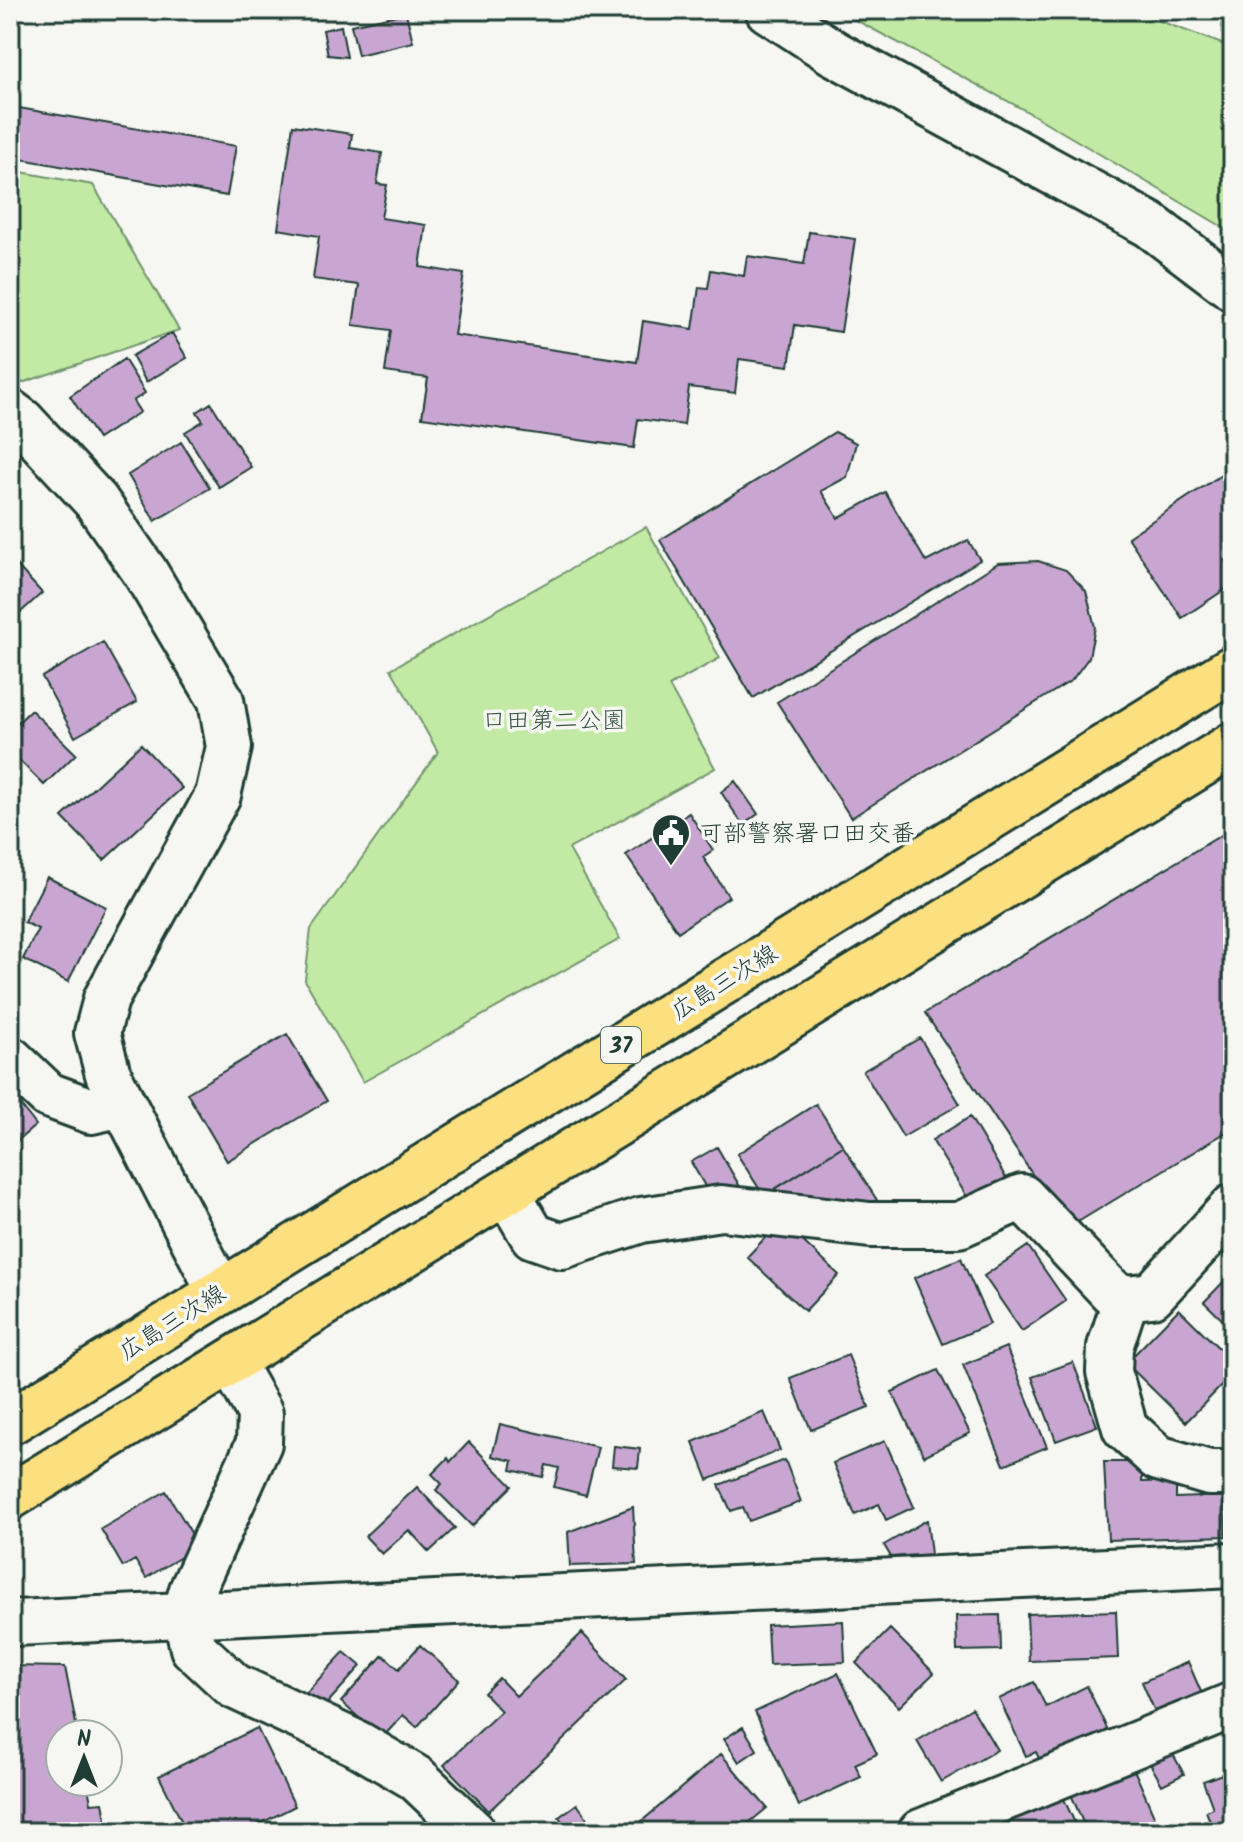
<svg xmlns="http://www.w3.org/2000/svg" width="1243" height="1842" font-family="Kalam,'Klee One',sans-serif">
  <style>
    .green { fill: #c3eaa5; stroke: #71946c; stroke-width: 2 }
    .building { fill: #c8a6d1; stroke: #1f3d34; stroke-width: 2 }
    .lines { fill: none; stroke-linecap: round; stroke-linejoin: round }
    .street-casing { stroke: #1f3d34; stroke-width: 50 }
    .secondary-casing { stroke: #1f3d34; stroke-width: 50 }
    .primary-casing { stroke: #1f3d34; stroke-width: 50 }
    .street { stroke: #f6f6f2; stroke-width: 44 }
    .secondary { stroke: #f6f6f2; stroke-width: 44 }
    .primary { stroke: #fce080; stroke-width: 44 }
    .labels { text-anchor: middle; stroke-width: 7; stroke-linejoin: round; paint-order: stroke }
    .shield { fill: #f6f6f2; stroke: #60746d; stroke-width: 2 }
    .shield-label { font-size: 22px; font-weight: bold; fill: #1f3d34 }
    .park-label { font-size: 24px; fill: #385745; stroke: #f6f6f2 }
    .poi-label { font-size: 24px; fill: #1f3d34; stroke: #f6f6f2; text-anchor: start }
    .street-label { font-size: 24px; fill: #1f3d34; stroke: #f6f6f2 }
  </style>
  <rect width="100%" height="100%" fill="#f6f6f2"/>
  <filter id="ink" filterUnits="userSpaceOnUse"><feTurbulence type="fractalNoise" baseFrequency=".0125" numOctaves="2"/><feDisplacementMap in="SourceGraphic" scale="16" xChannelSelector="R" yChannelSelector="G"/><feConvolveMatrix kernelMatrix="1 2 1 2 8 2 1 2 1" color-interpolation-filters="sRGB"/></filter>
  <g filter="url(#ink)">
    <!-- green -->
    <path class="green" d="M 837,10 L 1130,10 L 1233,48 L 1233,233 L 1030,113 Z
      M 10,170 L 93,185 L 179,330 L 10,387 Z
      M 646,527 L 720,658 L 669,686 L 715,768 L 569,849 L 620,939 L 363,1082 L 305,980 L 311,929 L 438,752 L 391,669 Z"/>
    <!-- building -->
    <path class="building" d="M 406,13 L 413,42 L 358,55 L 351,25 Z
      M 341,26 L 347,57 L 328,55 L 323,30 Z
      M 19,108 L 236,146 L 227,196 L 10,157 Z
      M 293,125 L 352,134 L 350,148 L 382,153 L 377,184 L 387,185 L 381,218 L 426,225 L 420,267 L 464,274 L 454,335 L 637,362 L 643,321 L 693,329 L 699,287 L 708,288 L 711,270 L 744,276 L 747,256 L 804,264 L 809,232 L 855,239 L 841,332 L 795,325 L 789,366 L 739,359 L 735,393 L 689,387 L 684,425 L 638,419 L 634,448 L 422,417 L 428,378 L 385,372 L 391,330 L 353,325 L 359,285 L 313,279 L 319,236 L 278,229 Z
      M 172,333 L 187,358 L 146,382 L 132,356 Z
      M 124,359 L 145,393 L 133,401 L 140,412 L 98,439 L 70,396 Z
      M 211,403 L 251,467 L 219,487 L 185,432 L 203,421 L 197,412 Z
      M 835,432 L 856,443 L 847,477 L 821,491 L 838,518 L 885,492 L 926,562 L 968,540 L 980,560 L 753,698 L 660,540 Z
      M 181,442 L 210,488 L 155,521 L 128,475 Z
      M 1233,467 L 1233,555 L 1225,561 L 1233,573 L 1233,584 L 1182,618 L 1128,537 Z
      M 10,558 L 42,593 L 10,622 Z
      M 1038,561 L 1066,570 L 1086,591 L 1095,627 L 1089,657 L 1072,680 L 851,818 L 777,702 L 998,563 Z
      M 103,642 L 137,702 L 75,737 L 42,677 Z
      M 31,710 L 76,754 L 44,785 L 10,751 L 10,730 Z
      M 141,744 L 182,788 L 104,860 L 62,817 Z
      M 735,781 L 758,814 L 743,825 L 721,792 Z
      M 689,813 L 713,850 L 703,857 L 729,897 L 678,932 L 626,855 Z
      M 1233,828 L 1233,1128 L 1068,1228 L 925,1013 Z
      M 47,877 L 106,907 L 68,982 L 23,959 L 38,929 L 24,922 Z
      M 287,1034 L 327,1101 L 227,1161 L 187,1093 Z
      M 920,1038 L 960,1104 L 903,1137 L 863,1071 Z
      M 14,1097 L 36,1125 L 10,1147 L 10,1100 Z
      M 816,1104 L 843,1146 L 764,1196 L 737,1154 Z
      M 970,1117 L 1006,1178 L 969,1200 L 932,1140 Z
      M 843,1146 L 885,1213 L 764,1196 Z
      M 717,1147 L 739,1185 L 713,1200 L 691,1162 Z
      M 781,1221 L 839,1275 L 805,1311 L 747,1257 Z
      M 1028,1246 L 1066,1301 L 1022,1331 L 984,1276 Z
      M 961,1258 L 990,1324 L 943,1344 L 914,1278 Z
      M 1233,1272 L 1233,1330 L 1204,1302 Z
      M 1179,1309 L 1233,1362 L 1233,1374 L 1186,1422 L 1126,1363 Z
      M 1006,1347 L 1047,1447 L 1004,1465 L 963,1365 Z
      M 848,1355 L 869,1407 L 811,1430 L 790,1378 Z
      M 1073,1362 L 1097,1426 L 1056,1441 L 1032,1377 Z
      M 938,1370 L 970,1433 L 924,1456 L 892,1392 Z
      M 764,1412 L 780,1450 L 708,1480 L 693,1442 Z
      M 500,1424 L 598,1447 L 586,1495 L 554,1487 L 559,1468 L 546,1465 L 543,1477 L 511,1470 L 513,1461 L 492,1456 Z
      M 885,1441 L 914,1507 L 886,1520 L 879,1504 L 855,1515 L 833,1463 Z
      M 469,1442 L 512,1486 L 472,1526 L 436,1490 L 442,1484 L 432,1474 L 448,1458 L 450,1462 Z
      M 614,1446 L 640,1449 L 638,1468 L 612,1466 Z
      M 785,1460 L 801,1502 L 749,1521 L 743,1507 L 731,1511 L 719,1485 Z
      M 1104,1462 L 1142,1462 L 1142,1482 L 1176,1481 L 1176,1498 L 1224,1496 L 1226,1536 L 1108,1540 Z
      M 417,1487 L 455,1528 L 429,1552 L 409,1530 L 382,1554 L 365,1536 Z
      M 166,1491 L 199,1546 L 146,1578 L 135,1560 L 123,1567 L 101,1529 Z
      M 633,1507 L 636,1564 L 570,1566 L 568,1532 Z
      M 927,1520 L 931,1554 L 891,1557 L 884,1545 Z
      M 1116,1611 L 1118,1658 L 1029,1661 L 1027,1614 Z
      M 1000,1615 L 1001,1650 L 957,1651 L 956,1616 Z
      M 843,1621 L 845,1662 L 769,1665 L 767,1625 Z
      M 890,1629 L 934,1673 L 899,1707 L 856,1663 Z
      M 582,1633 L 626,1680 L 489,1811 L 444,1765 L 501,1711 L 484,1693 L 499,1678 L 516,1696 Z
      M 420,1645 L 459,1680 L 417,1727 L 403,1715 L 382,1738 L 341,1702 L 383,1655 L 399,1669 Z
      M 344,1652 L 361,1666 L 322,1709 L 305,1694 Z
      M 1188,1662 L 1202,1694 L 1156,1714 L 1142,1682 Z
      M 10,1666 L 65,1667 L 78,1734 L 60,1734 L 60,1782 L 87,1782 L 91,1803 L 103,1802 L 108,1832 L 10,1832 Z
      M 838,1673 L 877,1754 L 855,1764 L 861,1777 L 799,1806 L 755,1712 Z
      M 1034,1682 L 1046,1707 L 1087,1686 L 1109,1733 L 1042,1765 L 1036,1752 L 1026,1756 L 999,1699 Z
      M 972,1708 L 997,1750 L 941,1782 L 917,1741 Z
      M 743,1727 L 757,1750 L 739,1762 L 724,1739 Z
      M 257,1728 L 295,1806 L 244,1832 L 187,1832 L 159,1776 Z
      M 1165,1740 L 1184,1774 L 1162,1785 L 1143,1751 Z
      M 721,1754 L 767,1808 L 738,1832 L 639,1832 L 635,1827 Z
      M 1132,1765 L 1161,1832 L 1087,1832 L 1070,1792 Z
      M 1233,1770 L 1233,1832 L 1214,1832 L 1206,1811 L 1213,1808 L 1203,1781 Z
      M 1063,1797 L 1079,1832 L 993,1832 L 992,1829 Z
      M 577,1804 L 590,1822 L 576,1832 L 570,1832 L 559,1817 Z"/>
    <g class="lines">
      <!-- street casing -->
      <g class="street-casing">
        <path id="street" d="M 768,10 L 834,53 L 1150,225 L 1233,288
          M 10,412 L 22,421 L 96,501 L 145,572 L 221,700 L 229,747 L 218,795 L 106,999 L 97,1033 L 108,1074 L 220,1292
          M 10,1059 L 48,1095 L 91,1111 L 123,1104
          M 507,1192 L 533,1236 L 562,1246 L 641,1220 L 721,1208 L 870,1225 L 959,1225 L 1022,1197 L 1112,1292 L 1126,1298 L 1152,1295 L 1233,1207
          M 1126,1298 L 1110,1347 L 1109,1372 L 1125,1428 L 1158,1458 L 1209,1473 L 1233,1473
          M 231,1362 L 260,1413 L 259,1443 L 192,1590 L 185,1615 L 193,1648 L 234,1686 L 358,1744 L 416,1778 L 473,1832
          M 921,1832 L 1233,1705"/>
      </g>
      <!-- secondary casing -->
      <g class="secondary-casing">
        <path id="secondary" d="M 10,1621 L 15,1623 L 1233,1565"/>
      </g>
      <!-- primary casing -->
      <g class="primary-casing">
        <path id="primary" d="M 10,1422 L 1233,668
          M 10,1497 L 1233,745"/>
      </g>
      <!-- street -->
      <use href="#street" class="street"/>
      <!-- secondary -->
      <use href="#secondary" class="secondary"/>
      <!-- primary -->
      <use href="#primary" class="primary"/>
    </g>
  </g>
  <!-- icons -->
  <defs>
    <g id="civic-pin" transform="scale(2)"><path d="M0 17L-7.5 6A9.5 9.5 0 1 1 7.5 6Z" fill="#1f3d34" stroke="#f6f6f2"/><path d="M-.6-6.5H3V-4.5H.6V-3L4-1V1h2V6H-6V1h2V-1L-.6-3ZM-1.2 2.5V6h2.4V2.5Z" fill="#fff"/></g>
  </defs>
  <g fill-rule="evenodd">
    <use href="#civic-pin" x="671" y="833"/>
  </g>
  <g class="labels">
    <!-- shield labels -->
    <rect class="shield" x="601" y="1027" width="40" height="36" rx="6"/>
    <g class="shield-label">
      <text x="621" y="1053">37</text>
    </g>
    <!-- park labels -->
    <g class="park-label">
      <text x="554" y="728">口田第二公園</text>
    </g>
    <!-- poi labels -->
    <g class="poi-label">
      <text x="699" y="841">可部警察署口田交番</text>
    </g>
    <!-- street labels -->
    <g class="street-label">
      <text transform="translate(724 982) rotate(-32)" y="8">広島三次線</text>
      <text transform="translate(172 1322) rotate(-32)" y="8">広島三次線</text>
    </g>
  </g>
  <!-- margin -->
  <rect width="1243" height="1842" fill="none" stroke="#f6f6f2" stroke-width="40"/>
  <rect x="20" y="20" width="1203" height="1802" fill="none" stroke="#1f3d34" stroke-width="3" filter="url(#ink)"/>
  <!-- north arrow -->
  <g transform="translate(84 1758)"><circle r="38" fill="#f6f6f2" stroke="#a0aca6" stroke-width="2"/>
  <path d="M0-6L14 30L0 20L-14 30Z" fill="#1f3d34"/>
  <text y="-12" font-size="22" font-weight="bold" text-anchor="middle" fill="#1f3d34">N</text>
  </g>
</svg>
